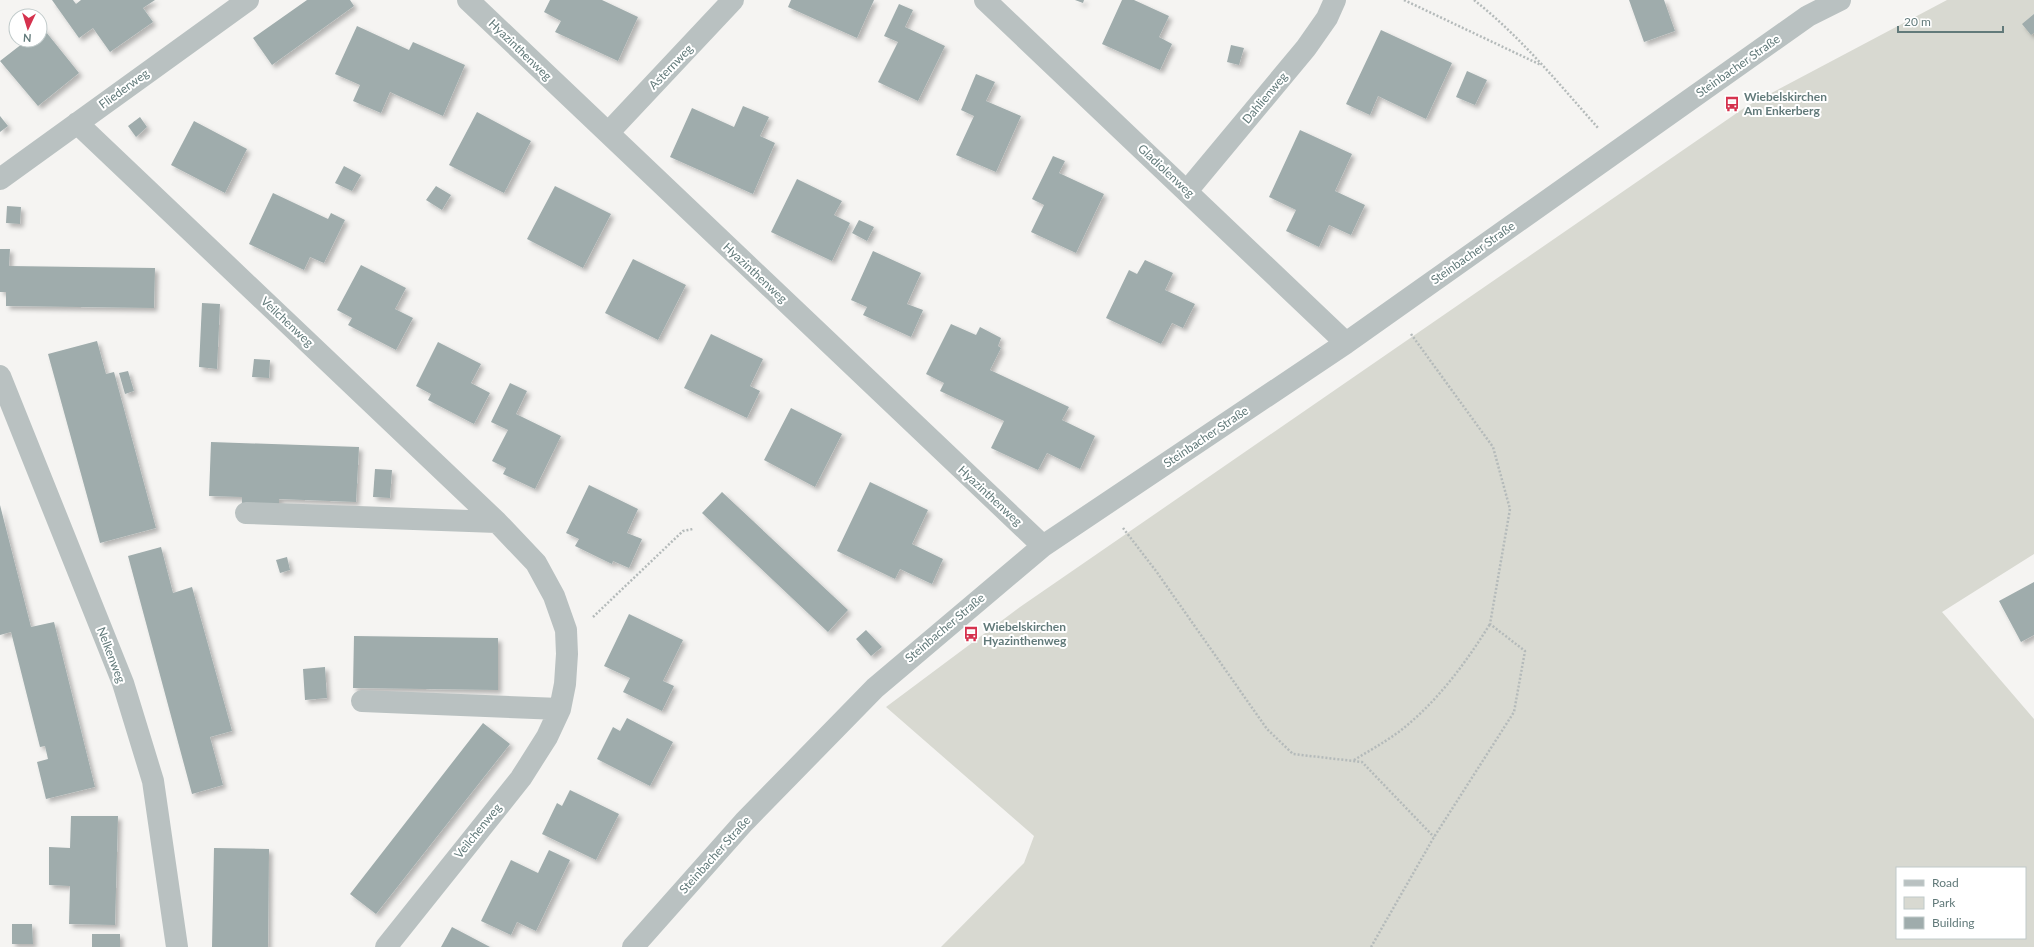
<svg xmlns="http://www.w3.org/2000/svg" width="2034" height="947" font-family="Lato,sans-serif">
  <style>
    .green { fill: #d8d9d1; fill-rule: evenodd }
    .building { fill: #9facac; filter: url(#shadow) }
    .lines { fill: none; stroke-linecap: round; stroke-linejoin: round }
    .path { stroke: #b4baba; stroke-width: 2.5; stroke-dasharray: 2 2; stroke-linecap: butt }
    .minor { stroke: #b9c1c1; stroke-width: 22 }
    .labels { text-anchor: middle; stroke-width: 4; stroke-linejoin: round; paint-order: stroke }
    .street-label { font-size: 12px; fill: #627a7a; stroke: #fff }
    .poi-label { font-size: 12px; font-weight: bold; fill: #627a7a; stroke: #fff; text-anchor: start }
  </style>
  <defs>
    <filter id="shadow"><feDropShadow dx="3.5" dy="3.5" stdDeviation="2" flood-color="#0004"/></filter>
  </defs>
  <rect width="100%" height="100%" fill="#f5f4f2"/>
  <!-- green -->
  <path class="green" d="M 1947,0 L 2034,0 L 2034,554 L 1942,612 L 2034,719 L 2034,947 L 941,947 L 1024,863 L 1034,836 L 886,707 L 1020,607 L 1747,106 ZM 1897,868 L 2025,868 L 2025,938 L 1897,938 Z"/>
  <!-- building -->
  <path class="building" d="M 52,0 L 73,0 L 76,4 L 81,0 L 155,0 L 143,8 L 153,22 L 110,52 L 93,28 L 79,38 Z
    M 307,0 L 350,0 L 354,6 L 272,65 L 253,38 Z
    M 550,0 L 602,0 L 638,17 L 618,61 L 555,32 L 561,21 L 544,12 Z
    M 791,0 L 874,0 L 857,38 L 788,7 Z
    M 1075,0 L 1084,0 L 1083,3 Z
    M 1122,0 L 1134,0 L 1169,16 L 1159,37 L 1172,44 L 1160,70 L 1102,44 Z
    M 1629,0 L 1664,0 L 1675,31 L 1644,42 Z
    M 899,4 L 913,10 L 905,27 L 945,46 L 918,101 L 878,82 L 898,42 L 884,36 Z
    M 2034,14 L 2034,33 L 2031,35 L 2022,24 Z
    M 357,26 L 409,50 L 413,42 L 465,65 L 443,116 L 390,92 L 381,113 L 353,101 L 360,85 L 335,74 Z
    M 42,27 L 79,73 L 38,106 L 0,61 L 27,40 L 40,40 L 40,29 Z
    M 1381,30 L 1452,63 L 1426,119 L 1378,96 L 1370,115 L 1346,104 Z
    M 1231,45 L 1244,48 L 1239,65 L 1227,62 Z
    M 1467,71 L 1487,80 L 1475,105 L 1456,97 Z
    M 976,74 L 995,82 L 986,101 L 1021,116 L 996,172 L 956,155 L 974,116 L 961,110 Z
    M 743,106 L 769,117 L 760,136 L 775,143 L 753,194 L 670,157 L 692,108 L 734,127 Z
    M 477,112 L 531,141 L 504,193 L 449,165 Z
    M 0,116 L 8,126 L 0,132 Z
    M 140,117 L 147,127 L 136,137 L 128,126 Z
    M 194,121 L 247,149 L 225,193 L 171,165 Z
    M 1300,130 L 1352,154 L 1335,191 L 1365,205 L 1351,235 L 1329,225 L 1319,247 L 1286,231 L 1296,210 L 1269,197 Z
    M 1053,156 L 1065,161 L 1059,173 L 1104,194 L 1076,253 L 1031,232 L 1044,205 L 1032,199 Z
    M 344,166 L 361,175 L 352,191 L 335,183 Z
    M 797,179 L 842,201 L 834,215 L 850,223 L 832,261 L 771,232 Z
    M 436,186 L 451,195 L 442,210 L 426,200 Z
    M 555,186 L 611,214 L 583,268 L 527,239 Z
    M 273,193 L 328,219 L 331,213 L 345,220 L 324,263 L 310,257 L 304,270 L 249,244 Z
    M 7,206 L 21,207 L 20,224 L 6,223 Z
    M 859,220 L 874,227 L 867,241 L 852,233 Z
    M 0,249 L 10,249 L 9,266 L 155,268 L 154,308 L 6,306 L 6,292 L 0,292 Z
    M 873,251 L 921,273 L 907,304 L 923,310 L 911,337 L 863,315 L 867,307 L 851,300 Z
    M 633,259 L 686,285 L 658,340 L 605,313 Z
    M 1145,260 L 1173,273 L 1165,290 L 1195,304 L 1183,328 L 1172,323 L 1161,344 L 1106,318 L 1129,270 L 1137,274 Z
    M 361,265 L 406,288 L 395,309 L 413,318 L 396,350 L 348,325 L 352,318 L 337,310 Z
    M 202,303 L 220,304 L 217,369 L 199,367 Z
    M 951,324 L 976,335 L 980,327 L 1001,338 L 998,346 L 1001,348 L 990,370 L 1069,407 L 1062,420 L 1095,436 L 1080,469 L 1047,453 L 1038,470 L 991,448 L 1004,421 L 940,391 L 944,383 L 926,374 Z
    M 711,334 L 763,359 L 750,386 L 760,391 L 747,418 L 684,388 Z
    M 97,341 L 106,374 L 114,372 L 156,528 L 100,543 L 48,354 Z
    M 438,342 L 481,364 L 471,383 L 490,393 L 474,424 L 428,400 L 431,394 L 416,386 Z
    M 254,359 L 270,360 L 269,378 L 252,377 Z
    M 128,371 L 134,391 L 125,394 L 119,373 Z
    M 510,383 L 527,391 L 516,414 L 561,436 L 535,489 L 503,474 L 506,468 L 492,461 L 508,430 L 491,422 Z
    M 791,408 L 842,434 L 815,487 L 764,460 Z
    M 211,442 L 359,447 L 356,502 L 279,499 L 279,504 L 242,503 L 242,497 L 209,496 Z
    M 375,469 L 392,470 L 390,498 L 373,497 Z
    M 870,482 L 928,510 L 912,544 L 943,559 L 932,584 L 900,569 L 895,579 L 837,551 Z
    M 589,485 L 638,509 L 627,533 L 642,539 L 629,568 L 613,561 L 612,564 L 575,546 L 579,539 L 566,533 Z
    M 722,492 L 848,610 L 828,632 L 702,513 Z
    M 0,505 L 31,627 L 54,622 L 95,787 L 46,799 L 37,762 L 48,759 L 45,746 L 40,747 L 11,632 L 0,635 Z
    M 161,547 L 173,593 L 192,587 L 232,731 L 210,737 L 223,785 L 192,794 L 128,556 Z
    M 287,557 L 290,570 L 280,573 L 276,560 Z
    M 2034,582 L 2034,635 L 2021,642 L 1999,601 Z
    M 629,614 L 683,640 L 663,681 L 674,686 L 662,711 L 623,692 L 630,678 L 604,666 Z
    M 866,630 L 882,647 L 871,656 L 856,639 Z
    M 354,636 L 498,638 L 498,690 L 353,688 Z
    M 325,667 L 327,698 L 305,700 L 303,669 Z
    M 627,718 L 673,742 L 650,786 L 597,759 L 613,727 L 620,731 Z
    M 483,723 L 510,744 L 376,914 L 350,894 Z
    M 570,790 L 619,814 L 596,860 L 542,834 L 557,803 L 562,806 Z
    M 71,816 L 118,816 L 115,925 L 69,924 L 70,886 L 49,885 L 49,847 L 70,848 Z
    M 214,848 L 269,849 L 268,947 L 212,947 Z
    M 549,850 L 570,860 L 536,931 L 517,922 L 511,935 L 481,921 L 511,860 L 538,873 Z
    M 12,924 L 32,924 L 33,944 L 12,944 Z
    M 452,927 L 490,947 L 441,947 Z
    M 92,934 L 120,934 L 120,947 L 92,947 Z"/>
  <g class="lines">
    <!-- path -->
    <path class="path" d="M 1404,0 L 1541,65
      M 1474,0 C 1521,37 1559,84 1599,129
      M 1123,528 L 1156,571 L 1267,729 L 1293,754 L 1362,762 L 1434,837
      M 593,617 L 683,531 L 693,529
      M 1354,760 C 1369,751 1385,742 1400,731 C 1437,702 1465,664 1490,624
      M 1371,947 L 1434,837 L 1514,712 L 1525,651 L 1490,624 L 1510,509 L 1493,447 L 1411,334"/>
    <!-- minor -->
    <path class="minor" d="M 468,0 L 1043,546
      M 985,0 L 1346,343
      M 77,123 L 497,522 L 536,563 L 554,596 L 566,630 L 567,654 L 565,684 L 560,709 L 547,737 L 521,778 L 386,947
      M 608,133 L 733,0
      M 0,179 L 248,0
      M 1187,191 L 1306,48 L 1327,18 L 1335,0
      M 0,376 L 123,683 L 153,781 L 177,947
      M 246,513 L 497,522
      M 362,701 L 560,709
      M 633,947 L 744,822 L 875,688 L 1043,546 L 1346,343 L 1808,16 L 1840,0"/>
  </g>
  <!-- icons -->
  <defs>
    <g id="bus-bare" transform="scale(1.2)"><path d="M-5-6H5V4H4V6H2V4H-2V6H-4V4H-5ZM-3.5-4V0h7V-4ZM-3.5 1.2v1.5H-2V1.2ZM2 1.2v1.5H3.5V1.2Z" fill="#d5324e" stroke="#fff" stroke-width="2.5" paint-order="stroke"/></g>
  </defs>
  <g fill-rule="evenodd">
    <use href="#bus-bare" x="1732" y="104"/>
    <use href="#bus-bare" x="971" y="634"/>
  </g>
  <g class="labels">
    <!-- street labels -->
    <g class="street-label">
      <text transform="translate(520 50) rotate(44)" y="4">Hyazinthenweg</text>
      <text transform="translate(1738 66) rotate(-35)" y="4">Steinbacher Straße</text>
      <text transform="translate(671 67) rotate(-46)" y="4">Asternweg</text>
      <text transform="translate(124 89) rotate(-36)" y="4">Fliederweg</text>
      <text transform="translate(1265 98) rotate(-50)" y="4">Dahlienweg</text>
      <text transform="translate(1166 171) rotate(43)" y="4">Gladiolenweg</text>
      <text transform="translate(1473 253) rotate(-35)" y="4">Steinbacher Straße</text>
      <text transform="translate(755 273) rotate(43)" y="4">Hyazinthenweg</text>
      <text transform="translate(287 322) rotate(43)" y="4">Veilchenweg</text>
      <text transform="translate(1206 437) rotate(-34)" y="4">Steinbacher Straße</text>
      <text transform="translate(990 496) rotate(43)" y="4">Hyazinthenweg</text>
      <text transform="translate(945 628) rotate(-40)" y="4">Steinbacher Straße</text>
      <text transform="translate(111 655) rotate(69)" y="4">Nelkenweg</text>
      <text transform="translate(478 831) rotate(-51)" y="4">Veilchenweg</text>
      <text transform="translate(715 855) rotate(-48)" y="4">Steinbacher Straße</text>
    </g>
    <!-- poi labels -->
    <g class="poi-label">
      <text x="1744" y="101">Wiebelskirchen<tspan x="1744" dy="14">Am Enkerberg</tspan></text>
      <text x="983" y="631">Wiebelskirchen<tspan x="983" dy="14">Hyazinthenweg</tspan></text>
    </g>
  </g>
  <!-- legend -->
  <rect x="1896" y="867" width="130" height="72" fill="#ffffff" stroke="#c0caca"/>
  <rect x="1904" y="880" width="20" height="6" fill="#b9c1c1" stroke="#c0caca"/>
  <text x="1932" y="887" font-size="12" fill="#627a7a">Road</text>
  <rect x="1904" y="897" width="20" height="12" fill="#d8d9d1" stroke="#c0caca"/>
  <text x="1932" y="907" font-size="12" fill="#627a7a">Park</text>
  <rect x="1904" y="917" width="20" height="12" fill="#9facac" stroke="#c0caca"/>
  <text x="1932" y="927" font-size="12" fill="#627a7a">Building</text>
  <!-- north arrow -->
  <g transform="translate(28 28) rotate(184)"><circle r="19" fill="#ffffff" stroke="#c0caca"/>
  <path d="M0-3L7 15L0 10L-7 15Z" fill="#d5324e"/>
  <text y="-6" font-size="11" font-weight="bold" text-anchor="middle" fill="#627a7a">N</text>
  </g>
  <!-- scale -->
  <path d="M1898 26v6h105v-6" fill="none" stroke="#627a7a" stroke-width="2"/>
  <text x="1904" y="26" font-size="12" fill="#627a7a" stroke="#ffffff" stroke-width="3" paint-order="stroke">20 m</text>
</svg>
